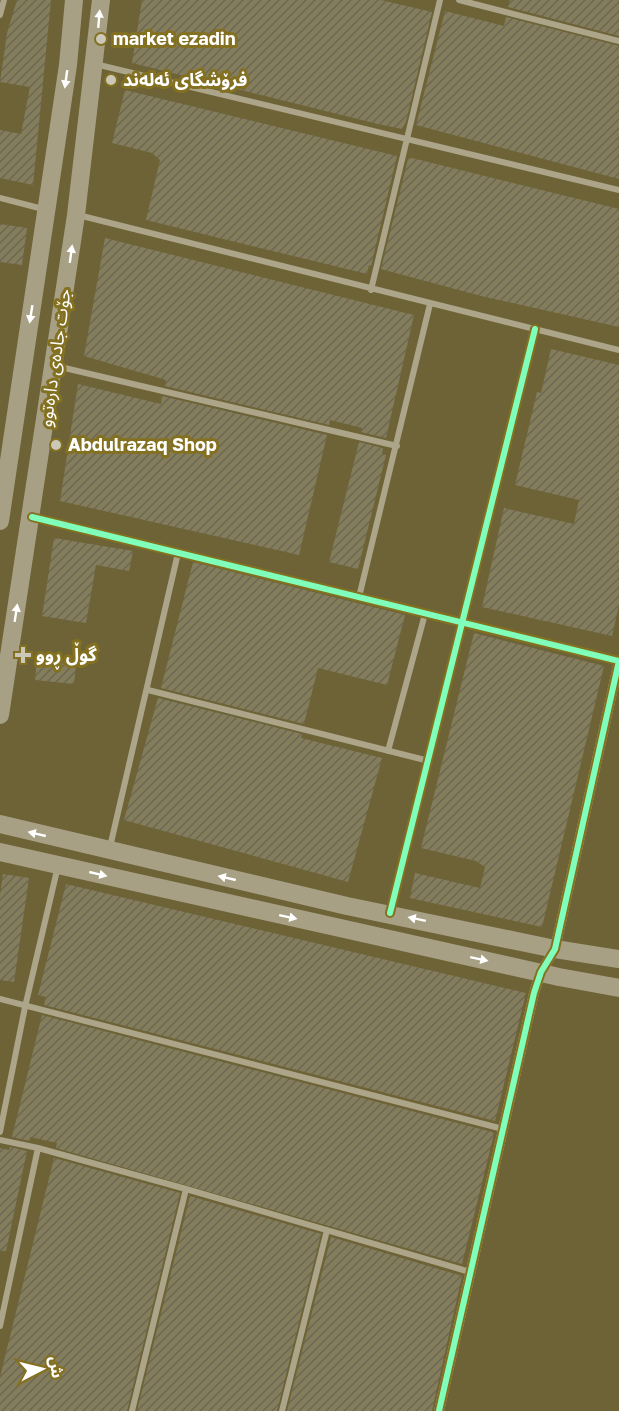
<svg xmlns="http://www.w3.org/2000/svg" width="619" height="1411" font-family="'Golos Text','Noto Sans Arabic',sans-serif">
  <style>
    .building { fill: url(#building-hatch) }
    .lines { fill: none; stroke-linecap: round; stroke-linejoin: round }
    .minor { stroke: #aca589; stroke-width: 6 }
    .tertiary { stroke: #aca589; stroke-width: 10 }
    .secondary { stroke: #a8a084; stroke-width: 18 }
    .cycleway-casing { stroke: #837121; stroke-width: 10 }
    .cycleway { stroke: #80ffba; stroke-width: 6 }
    .oneway { fill: #fff }
    .poi-dot { fill: #ccc8b9; stroke: #837121; stroke-width: 2 }
    .labels { text-anchor: middle; stroke-width: 6; stroke-linejoin: round; paint-order: stroke }
    .poi-label { font-size: 18px; font-weight: bold; fill: #fff; stroke: #837121; text-anchor: start }
    .street-label { font-size: 18px; fill: #fff; stroke: #837121 }
  </style>
  <defs>
    <pattern id="building-hatch" width="6" height="6" patternUnits="userSpaceOnUse" patternTransform="scale(1.5)"><rect width="6" height="6" fill="#847d5c"/><path d="M-1 1l2-2M0 6l6-6M5 7l2-2" fill="none" stroke="#6b6755"/></pattern>
  </defs>
  <rect width="100%" height="100%" fill="#6d6337"/>
  <!-- building -->
  <path class="building" d="M 17,0 L 51,0 L 33,185 L 0,178 L 0,130 L 21,134 L 30,87 L 0,82 L 7,33 Z
    M 142,0 L 381,0 L 432,12 L 406,122 L 402,129 L 378,124 L 132,63 Z
    M 510,0 L 619,0 L 619,36 L 508,7 Z
    M 445,11 L 504,26 L 506,17 L 619,46 L 619,179 L 416,125 Z
    M 125,90 L 397,156 L 371,266 L 369,265 L 367,274 L 146,220 L 160,160 L 152,153 L 112,143 Z
    M 412,158 L 619,209 L 619,327 L 481,296 L 381,269 L 408,159 Z
    M 0,224 L 27,228 L 22,265 L 0,262 Z
    M 105,238 L 414,315 L 386,438 L 361,432 L 362,428 L 330,420 L 329,425 L 165,386 L 166,380 L 84,356 Z
    M 551,349 L 619,365 L 619,605 L 612,636 L 482,607 L 504,508 L 574,524 L 579,500 L 515,485 L 537,392 L 541,393 Z
    M 78,384 L 161,404 L 162,396 L 327,435 L 299,555 L 60,501 Z
    M 359,442 L 383,448 L 382,454 L 386,455 L 358,569 L 329,562 Z
    M 54,538 L 133,551 L 129,571 L 96,565 L 86,623 L 42,616 Z
    M 193,562 L 405,615 L 387,685 L 318,668 L 304,724 L 161,688 Z
    M 474,633 L 604,666 L 542,927 L 410,898 L 415,873 L 480,888 L 485,867 L 476,861 L 421,848 Z
    M 37,660 L 76,665 L 74,684 L 35,680 Z
    M 158,698 L 302,734 L 301,738 L 382,758 L 348,882 L 124,820 Z
    M 3,874 L 29,878 L 14,982 L 0,980 L 0,895 Z
    M 66,884 L 526,993 L 495,1121 L 44,1005 L 46,997 L 38,995 Z
    M 42,1015 L 492,1132 L 494,1134 L 462,1264 L 56,1148 L 57,1143 L 30,1137 L 30,1141 L 12,1137 Z
    M 10,1147 L 27,1151 L 6,1251 L 0,1251 L 0,1148 L 9,1150 Z
    M 54,1158 L 180,1193 L 127,1411 L 0,1411 L 0,1377 Z
    M 190,1196 L 321,1234 L 277,1411 L 137,1411 Z
    M 331,1237 L 462,1276 L 432,1411 L 287,1411 Z"/>
  <g class="lines">
    <!-- minor -->
    <path class="minor" d="M 459,0 L 619,41
      M 0,15 L 4,0
      M 95,64 L 619,190
      M 0,198 L 43,209
      M 78,215 L 619,350
      M 371,290 L 440,0
      M 56,366 L 397,446
      M 32,517 L 619,661
      M 359,597 L 430,304
      M 148,690 L 429,761
      M 388,751 L 425,614
      M 110,847 L 178,553
      M 390,913 L 535,329
      M 0,999 L 503,1129
      M 0,1132 L 25,1007 L 58,866
      M 0,1140 L 38,1148 L 186,1189 L 470,1272
      M 0,1326 L 38,1148
      M 132,1411 L 186,1189
      M 282,1411 L 327,1230"/>
    <!-- tertiary -->
    <path class="tertiary" d="M 439,1411 L 534,993 L 541,972 L 555,949 L 619,661"/>
    <!-- secondary -->
    <path class="secondary" d="M 0,521 L 68,65 L 74,0
      M 0,715 L 76,215 L 101,0
      M 0,824 L 347,906 L 555,949 L 619,959
      M 0,852 L 559,977 L 619,988"/>
    <!-- cycleway casing -->
    <g class="cycleway-casing">
      <path id="cycleway" d="M 32,517 L 619,661
        M 390,913 L 535,329
        M 439,1411 L 534,993 L 541,972 L 555,949 L 619,661"/>
    </g>
    <!-- cycleway -->
    <use href="#cycleway" class="cycleway"/>
  </g>
  <!-- one-way arrows -->
  <defs><path id="oneway-solid" d="M-6-.8H1V-3.2L6.5 0L1 3.2V.8H-6Z" transform="scale(1.5)"/></defs>
  <g class="oneway">
    <use href="#oneway-solid" transform="translate(99 19) rotate(-85)"/>
    <use href="#oneway-solid" transform="translate(66 79) rotate(98)"/>
    <use href="#oneway-solid" transform="translate(71 254) rotate(-82)"/>
    <use href="#oneway-solid" transform="translate(31 314) rotate(99)"/>
    <use href="#oneway-solid" transform="translate(16 613) rotate(-81)"/>
    <use href="#oneway-solid" transform="translate(37 834) rotate(-167)"/>
    <use href="#oneway-solid" transform="translate(98 874) rotate(13)"/>
    <use href="#oneway-solid" transform="translate(227 878) rotate(-167)"/>
    <use href="#oneway-solid" transform="translate(288 917) rotate(12)"/>
    <use href="#oneway-solid" transform="translate(417 919) rotate(-168)"/>
    <use href="#oneway-solid" transform="translate(479 959) rotate(12)"/>
  </g>
  <!-- markers -->
  <g class="poi-dot">
    <circle cx="101" cy="39" r="6"/>
    <circle cx="111" cy="80" r="6"/>
    <circle cx="56" cy="445" r="6"/>
    <path d="M20 646h6v6h6v6h-6v6h-6v-6h-6v-6h6z"/>
  </g>
  <g class="labels">
    <!-- poi labels -->
    <g class="poi-label">
      <text x="113" y="45">market ezadin</text>
      <text x="123" y="86">فرۆشگای ئەلەند</text>
      <text x="68" y="451">Abdulrazaq Shop</text>
      <text x="36" y="661">گوڵ ڕوو</text>
    </g>
    <!-- street labels -->
    <g class="street-label">
      <text transform="translate(55 358) rotate(-82)" y="6">جۆت جادەی دارەتوو</text>
    </g>
  </g>
  <!-- north arrow -->
  <g transform="translate(42 1369) rotate(83)" stroke="#837121" stroke-width="4.5" paint-order="stroke">
  <path d="M0-4.5L10 22L0 15L-10 22Z" fill="#ffffff"/>
  <text y="-9" font-size="16" font-weight="bold" text-anchor="middle" fill="#ffffff">ش</text>
  </g>
</svg>
